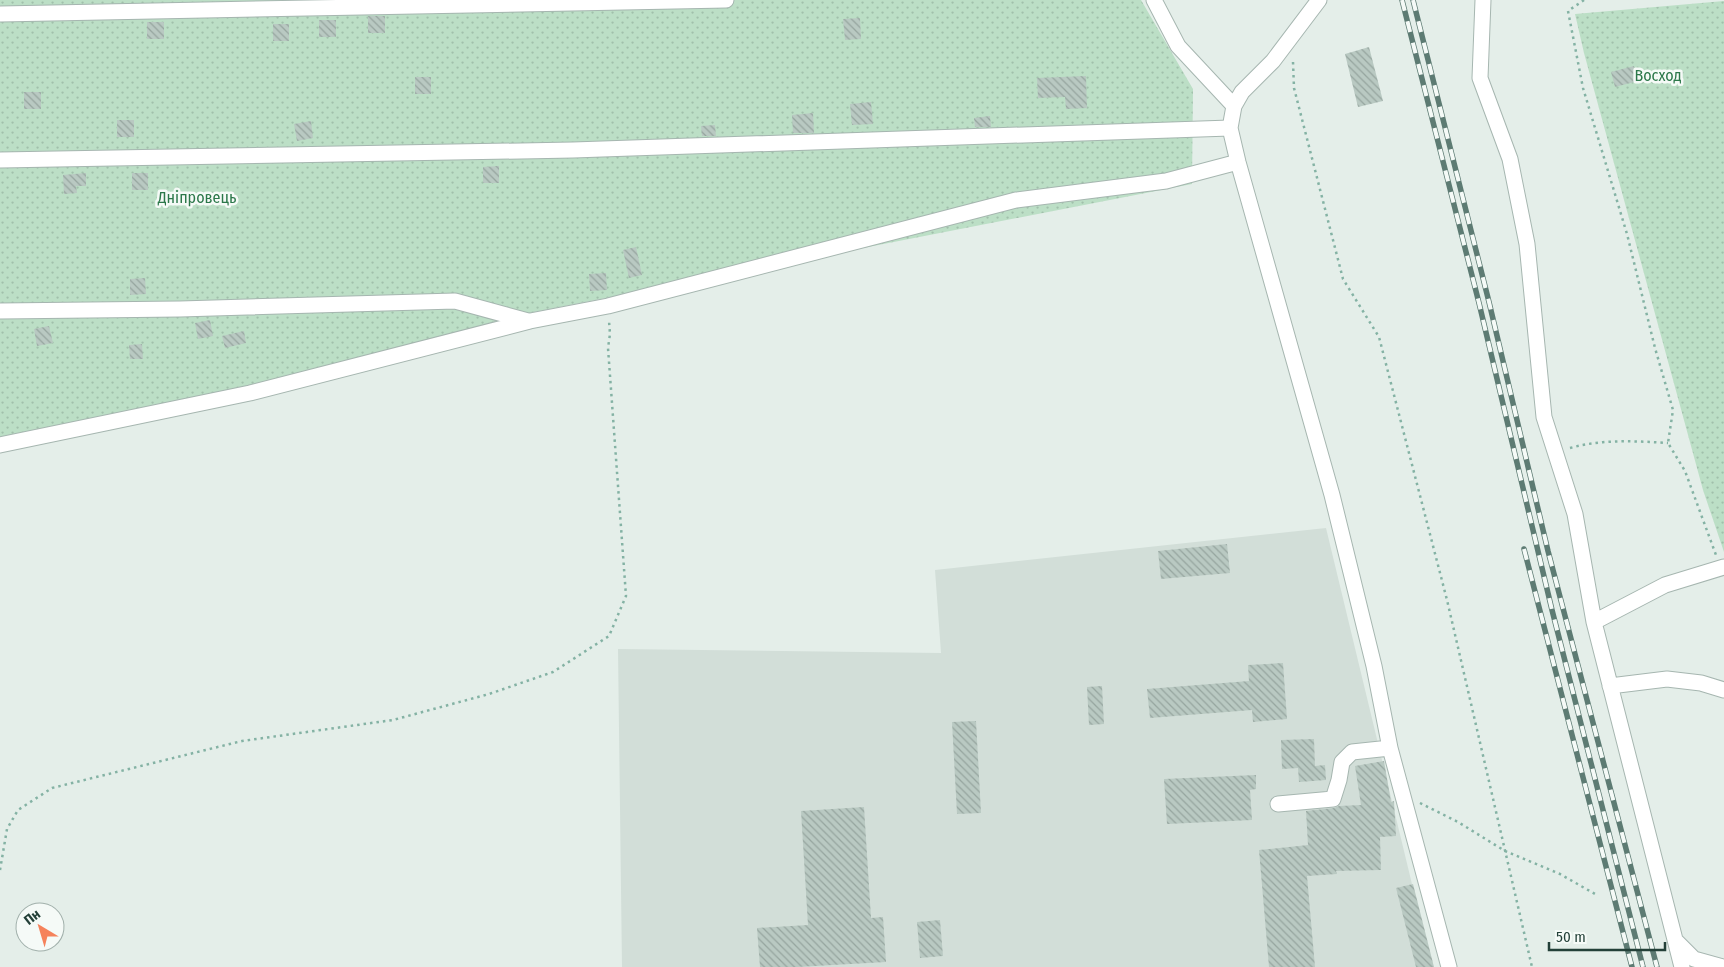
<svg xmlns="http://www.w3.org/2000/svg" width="1724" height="967" font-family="'Fira Sans Condensed',sans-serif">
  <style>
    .built { fill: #d2ded8 }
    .garden { fill: url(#garden-dots) }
    .building { fill: url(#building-back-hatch) }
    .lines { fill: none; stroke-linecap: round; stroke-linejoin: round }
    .minor-casing { stroke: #a6b6b0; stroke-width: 17 }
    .path { stroke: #84b2a4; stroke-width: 2.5; stroke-dasharray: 2.5 4; stroke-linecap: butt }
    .minor { stroke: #fff; stroke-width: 15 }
    .rail-casing { stroke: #5d7b73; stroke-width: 5.5 }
    .rail { stroke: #f5faf7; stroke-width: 4; stroke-dasharray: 11; stroke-linecap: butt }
    .labels { text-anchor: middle; stroke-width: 5; stroke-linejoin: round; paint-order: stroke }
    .park-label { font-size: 16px; fill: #2c784a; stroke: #f5faf7 }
  </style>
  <defs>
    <pattern id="garden-dots" width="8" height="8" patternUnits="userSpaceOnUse" patternTransform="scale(1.25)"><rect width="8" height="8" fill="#bcdfc6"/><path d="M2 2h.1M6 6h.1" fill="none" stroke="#a1c0ab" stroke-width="1.8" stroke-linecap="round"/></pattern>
    <pattern id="building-back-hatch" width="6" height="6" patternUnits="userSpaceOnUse" patternTransform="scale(1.25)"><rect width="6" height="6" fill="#b9c9c2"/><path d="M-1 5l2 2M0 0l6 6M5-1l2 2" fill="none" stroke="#96a59f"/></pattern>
  </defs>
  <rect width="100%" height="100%" fill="#e4eee9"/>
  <!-- built -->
  <path class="built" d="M 1326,528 L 1432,967 L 622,967 L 618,649 L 941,653 L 935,570 Z"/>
  <!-- garden -->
  <path class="garden" d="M 0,0 L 1141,0 L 1193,89 L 1192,184 L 534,312 L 232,391 L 0,438 Z
    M 1724,1 L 1724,552 L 1703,490 L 1584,53 L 1575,14 Z"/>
  <!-- building -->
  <path class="building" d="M 368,16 L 385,16 L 385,33 L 368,33 Z
    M 860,18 L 861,39 L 845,40 L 843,19 Z
    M 319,20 L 336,20 L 336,37 L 319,37 Z
    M 147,22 L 164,22 L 164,39 L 147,39 Z
    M 273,24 L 289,24 L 289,41 L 273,41 Z
    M 1369,47 L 1383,101 L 1358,107 L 1345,54 Z
    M 1634,66 L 1638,81 L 1615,87 L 1611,72 Z
    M 1086,76 L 1087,108 L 1066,109 L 1065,97 L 1038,98 L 1037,78 Z
    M 415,77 L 431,77 L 431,94 L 415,94 Z
    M 24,92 L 41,92 L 41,109 L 24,109 Z
    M 871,102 L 873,124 L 852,125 L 850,104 Z
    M 813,113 L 814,133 L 793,133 L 792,115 Z
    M 990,116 L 991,127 L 975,127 L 974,118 Z
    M 117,120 L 134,120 L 134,137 L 117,137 Z
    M 311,121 L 313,138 L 297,141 L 294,124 Z
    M 715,125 L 716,136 L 702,136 L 701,126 Z
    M 499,166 L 499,183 L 483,183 L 483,167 Z
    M 86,173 L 86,186 L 76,186 L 77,193 L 64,194 L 63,175 Z
    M 132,173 L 148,173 L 148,190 L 132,190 Z
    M 636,247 L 642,275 L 629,278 L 623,250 Z
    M 606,273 L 607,290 L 590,291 L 589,274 Z
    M 145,278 L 146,294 L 130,295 L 130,279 Z
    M 210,320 L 213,336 L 198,339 L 195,323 Z
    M 49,326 L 53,343 L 37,346 L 34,329 Z
    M 244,331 L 246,343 L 225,348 L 222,336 Z
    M 142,344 L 143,359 L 130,359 L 129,345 Z
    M 1227,544 L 1230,573 L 1161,579 L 1158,551 Z
    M 1283,663 L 1287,719 L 1253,722 L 1252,710 L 1150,718 L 1147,689 L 1249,681 L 1248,665 Z
    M 1102,686 L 1104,724 L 1089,725 L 1087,687 Z
    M 976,721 L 981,813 L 957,814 L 952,722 Z
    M 1314,739 L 1315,766 L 1325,765 L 1326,780 L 1299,782 L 1298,768 L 1282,769 L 1281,740 Z
    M 1384,761 L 1391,802 L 1394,801 L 1396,836 L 1380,837 L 1381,870 L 1336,871 L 1337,874 L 1307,876 L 1315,967 L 1269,967 L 1259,850 L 1308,845 L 1306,811 L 1334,808 L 1339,806 L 1361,805 L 1355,766 Z
    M 1256,775 L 1256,789 L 1250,790 L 1252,820 L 1167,824 L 1164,779 Z
    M 864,807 L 871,918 L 883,917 L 886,962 L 797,967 L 760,967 L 757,928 L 808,925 L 801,811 Z
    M 1413,884 L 1434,967 L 1416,967 L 1396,888 Z
    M 940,920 L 943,956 L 920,958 L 917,922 Z"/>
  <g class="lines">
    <!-- minor casing -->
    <g class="minor-casing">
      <path id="minor" d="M 1154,0 L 1178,46 L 1234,106
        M 1319,0 L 1273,61 L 1242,92 L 1234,106 L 1230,128 L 1238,162 L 1332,495 L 1374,666 L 1390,748 L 1449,967
        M 1483,0 L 1480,78 L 1510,159 L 1527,244 L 1544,417 L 1575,514 L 1594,622 L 1682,967
        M 0,14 L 726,0
        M 0,160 L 573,150 L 1230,128
        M 0,311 L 180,309 L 455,301 L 528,321
        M 0,445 L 250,393 L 530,321 L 608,306 L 1016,200 L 1166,181 L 1238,162
        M 1594,622 L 1665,585 L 1724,567
        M 1610,686 L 1667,679 L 1701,683 L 1724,690
        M 1278,804 L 1333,799 L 1339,780 L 1342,762 L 1352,752 L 1390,748
        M 1677,942 L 1694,959 L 1723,967"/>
    </g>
    <!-- path -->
    <path class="path" d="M 1584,0 L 1568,11 L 1583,88 L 1627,234 L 1655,348 L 1673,410 L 1668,443 L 1685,471 L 1716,555
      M 1293,62 L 1294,88 L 1343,279 L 1379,337 L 1447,600 L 1532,967
      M 1570,448 C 1602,439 1635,441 1668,443
      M 1420,803 L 1458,822 L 1505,851 L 1560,874 L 1595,894
      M 0,870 L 7,829 L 18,810 L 52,788 L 242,741 L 393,720 L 489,694 L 553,672 L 609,636 L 626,596 L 608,348 L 610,334 L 609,321"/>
    <!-- minor -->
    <use href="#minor" class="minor"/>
    <!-- rail casing -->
    <g class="rail-casing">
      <path id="rail" d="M 1402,0 L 1479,303 L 1552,610 L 1643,967
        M 1413,0 L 1489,302 L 1548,551 L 1657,967
        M 1524,549 L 1632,967"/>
    </g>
    <!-- rail -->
    <use href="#rail" class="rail"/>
  </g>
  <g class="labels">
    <!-- park labels -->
    <g class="park-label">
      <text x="1658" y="81">Восход</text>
      <text x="197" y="203">Дніпровець</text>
    </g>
  </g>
  <!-- north arrow -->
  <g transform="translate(40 927) rotate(322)"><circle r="24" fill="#f5faf7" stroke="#a1b0ab"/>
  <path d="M0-4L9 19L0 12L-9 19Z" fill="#f5825b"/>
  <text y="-8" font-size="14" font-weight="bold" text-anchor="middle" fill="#234038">Пн</text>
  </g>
  <!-- scale -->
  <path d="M1549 942v8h116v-8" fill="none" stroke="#234038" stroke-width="2.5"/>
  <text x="1556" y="942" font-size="15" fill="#234038" stroke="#f5faf7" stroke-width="4" paint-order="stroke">50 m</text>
</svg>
